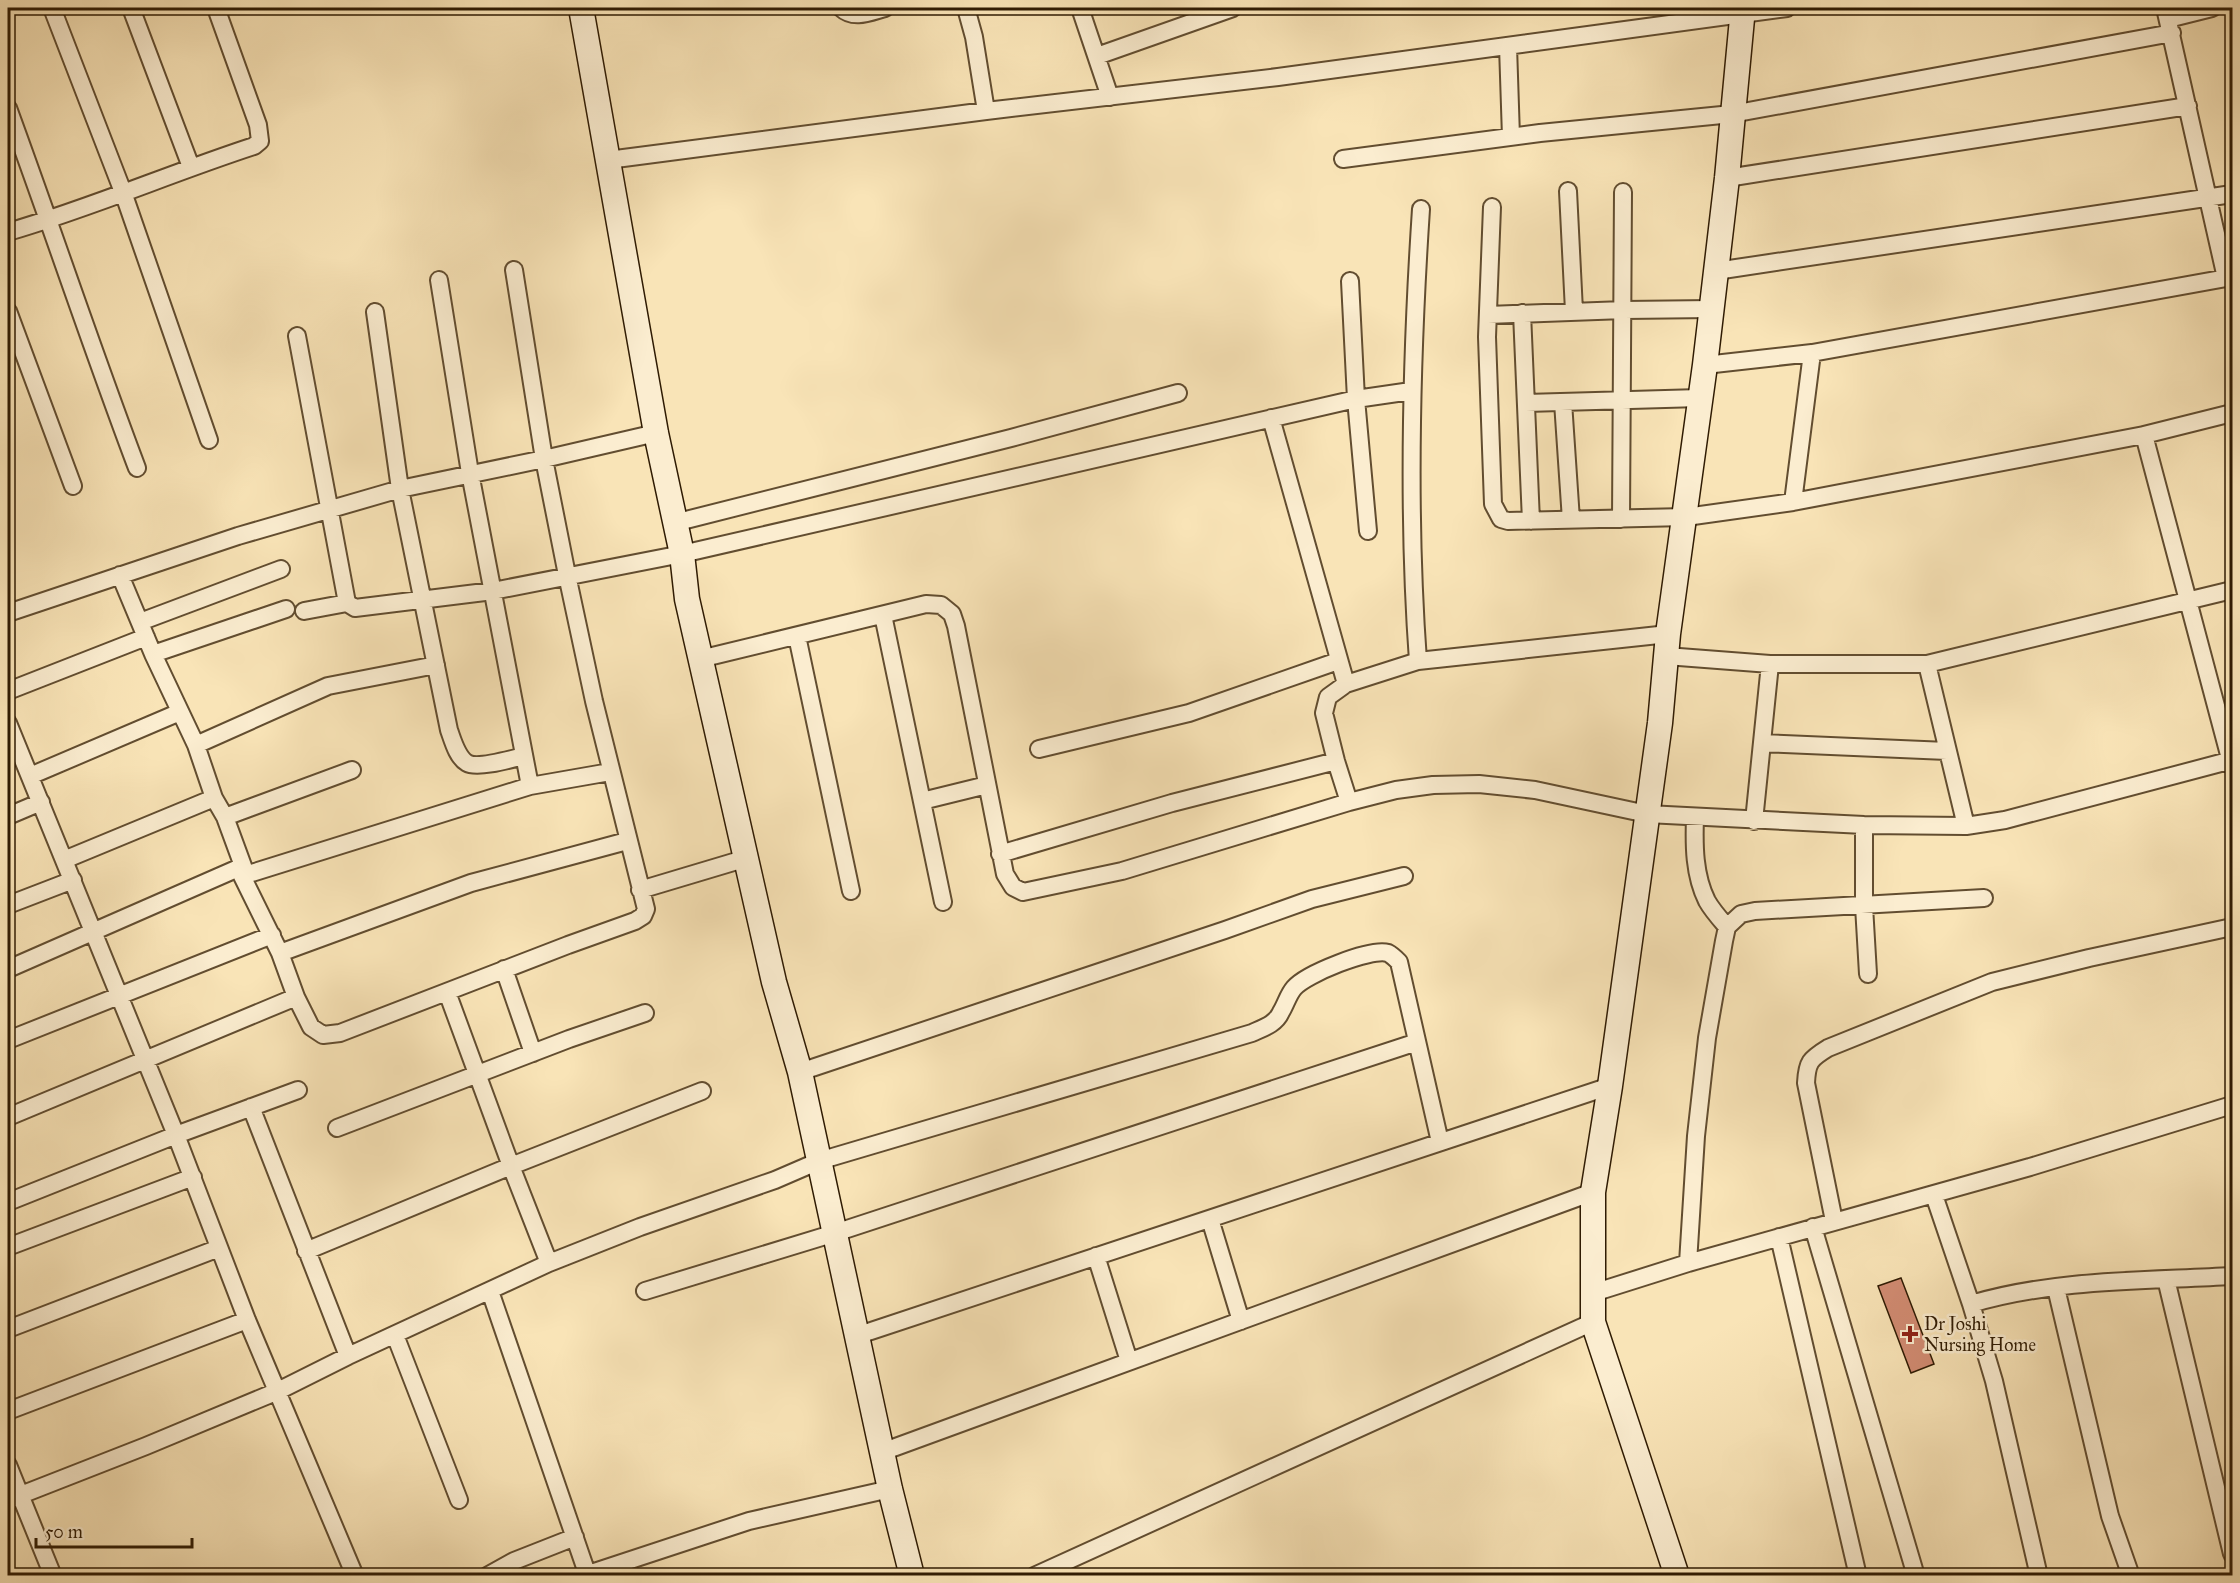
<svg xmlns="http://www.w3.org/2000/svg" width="2240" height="1583" font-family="'IM FELL Great Primer',serif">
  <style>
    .building { fill: #d28c73; stroke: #2f1b03; stroke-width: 1.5 }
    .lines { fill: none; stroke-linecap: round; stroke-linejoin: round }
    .minor-casing { stroke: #624d30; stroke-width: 20 }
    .secondary-casing { stroke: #2f1b03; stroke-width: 27 }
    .minor { stroke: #fbedd0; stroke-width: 16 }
    .secondary { stroke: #fbedd0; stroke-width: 24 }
    .poi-dot { fill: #8f2418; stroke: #fbedd0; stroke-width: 2 }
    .labels { text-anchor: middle; stroke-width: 5; stroke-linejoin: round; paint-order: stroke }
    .poi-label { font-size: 18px; fill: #2f1b03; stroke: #fbedd0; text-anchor: start }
  </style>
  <rect width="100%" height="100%" fill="#f9e4b7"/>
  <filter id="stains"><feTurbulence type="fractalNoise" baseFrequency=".00333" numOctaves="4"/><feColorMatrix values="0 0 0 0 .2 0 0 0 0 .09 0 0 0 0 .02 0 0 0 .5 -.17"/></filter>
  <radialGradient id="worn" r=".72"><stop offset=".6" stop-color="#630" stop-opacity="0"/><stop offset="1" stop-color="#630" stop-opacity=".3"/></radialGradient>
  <!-- building -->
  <path class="building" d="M 1901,1278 L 1934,1364 L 1911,1373 L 1878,1286 Z"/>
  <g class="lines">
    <!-- minor casing -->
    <g class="minor-casing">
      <path id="minor" d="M 52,8 L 123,192 L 209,440
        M 131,8 L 191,167
        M 841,8 C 854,20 870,12 885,8
        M 966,8 L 974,37 L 986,111
        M 1080,8 L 1110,97
        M 2165,8 L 2226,278
        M 2168,19 L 2212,8
        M 1508,46 L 1511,137
        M 1097,56 L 1233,8
        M 8,108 C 52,228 92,349 137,468
        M 1343,159 L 1540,133 L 1732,114 L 2172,33
        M 608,160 L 986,111 L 1278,77 L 1787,8
        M 1727,178 L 2188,106
        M 1568,191 L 1574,311
        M 1492,207 L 1487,337 L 1493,504 L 1501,519 L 1508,521 L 1686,517 L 1793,502 L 2144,435 L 2232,413
        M 8,232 C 91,208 171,173 254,146 L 260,141 L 258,125 L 216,8
        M 1716,271 L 2232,194
        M 439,280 L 470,473 L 530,786
        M 1350,281 L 1356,399 L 1368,531
        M 8,311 L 73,486
        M 375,312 L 400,489 L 449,730 C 453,741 457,757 467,763 C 477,769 512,759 524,756
        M 1522,313 L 1531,521
        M 1488,315 L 1624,310 L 1712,309
        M 297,336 L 347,603 L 355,608 L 493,591 L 682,554 L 1356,399 L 1411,391
        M 1705,365 L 1812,353 L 2232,277
        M 1563,402 L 1571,520
        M 1526,403 L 1700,398
        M 1271,418 L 1346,684
        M 2144,435 L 2232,766
        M 1793,502 L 1812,353
        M 1621,519 L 1623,192
        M 674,523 L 1011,438 L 1178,393
        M 120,575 L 153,654 L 196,745 L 214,798 L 225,817 L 243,866 L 242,876 L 280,953 L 296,997 L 311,1027 L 323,1035 L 340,1033 L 568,945 L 635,921 L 643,916 L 646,909 L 594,701 L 567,575 L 544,459 L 514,270
        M 304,611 L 347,603
        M 8,613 L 238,536 L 400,489 L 544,459 L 656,433
        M 883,615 L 943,902
        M 140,622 L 281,569
        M 797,636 L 851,891
        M 153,654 L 286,609
        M 1666,656 L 1770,664 L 1927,664 L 2232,590
        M 700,659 L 926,604 L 941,605 L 952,614 L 956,626 L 1005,874 L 1013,887 L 1023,892 L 1122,871 L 1349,802 L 1396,790 L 1433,785 L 1479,784 L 1535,790 L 1647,814 L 1864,825 L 1966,826 L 2005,820 L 2232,760
        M 1418,661 C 1407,511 1411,360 1421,209
        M 1927,664 L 1966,826
        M 8,691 L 146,637
        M 8,723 L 176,1135 L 247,1320 L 355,1576
        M 1762,743 L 1947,751
        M 196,745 L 328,686 L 436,665
        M 1039,749 L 1189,713 L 1338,661
        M 30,776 L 180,712
        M 922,801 L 987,785
        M 1349,802 L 1336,761 L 1324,713 L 1328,697 L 1346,684 L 1418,661 L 1668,634
        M 8,816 L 41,802
        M 225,817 L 352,770
        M 1695,817 C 1694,845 1694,875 1707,901 C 1712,910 1720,919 1727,927
        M 1754,821 L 1770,664
        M 1864,825 L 1864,906 L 1868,974
        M 1000,854 L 1172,803 L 1336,761
        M 64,860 L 214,798
        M 242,876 L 530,786 L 610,772
        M 640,890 L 747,858
        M 8,905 L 73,880
        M 280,953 L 471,883 L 627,841
        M 8,969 L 243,866
        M 504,969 L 533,1053
        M 447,992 L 511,1166 L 549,1263
        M 8,1040 L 272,935
        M 800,1072 L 1225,930 L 1312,899 L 1404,876
        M 251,1107 L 348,1356
        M 8,1117 L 296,997
        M 337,1128 L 569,1039 L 645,1013
        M 1934,1195 L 1971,1304 L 1994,1381 L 2039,1576
        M 8,1202 L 176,1135 L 298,1090
        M 1210,1219 L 1241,1321
        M 1834,1221 L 1806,1083 C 1807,1062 1810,1059 1828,1048 L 1992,982 L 2089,958 L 2232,927
        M 1813,1227 L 1916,1576
        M 1779,1237 L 1858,1576
        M 13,1245 L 193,1177
        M 306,1251 L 511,1166 L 702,1091
        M 1096,1256 L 1129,1361
        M 1688,1263 L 1696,1136 L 1707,1038 L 1724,941 L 1727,927 L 1741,914 L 1755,911 L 1984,898
        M 2166,1279 L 2232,1554
        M 2056,1288 L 2110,1516 L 2131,1576
        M 490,1291 L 588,1576
        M 645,1291 L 835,1233 L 1417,1042
        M 1593,1293 L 1688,1263 L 2030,1167 L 2232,1105
        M 1971,1304 C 2055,1279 2146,1281 2232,1276
        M 8,1329 L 219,1248
        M 395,1335 L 459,1500
        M 859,1335 L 1610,1086
        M 8,1411 L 247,1320
        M 882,1452 L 1593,1192
        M 8,1465 L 53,1576
        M 8,1500 L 146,1446 L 278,1391 L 348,1356 L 549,1263 L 640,1227 L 775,1180 L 819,1161 L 1252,1033 C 1263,1028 1276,1024 1281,1012 C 1286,1004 1288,995 1294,988 C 1306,974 1370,948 1388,953 C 1392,955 1396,959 1399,962 L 1440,1142
        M 588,1574 L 749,1521 L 890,1489
        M 487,1576 L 514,1561 L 575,1537
        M 1034,1576 L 1593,1322"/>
    </g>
    <!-- secondary casing -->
    <g class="secondary-casing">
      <path id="secondary" d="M 581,8 L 656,433 L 682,554 L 687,599 L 774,982 L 800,1072 L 890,1489 L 912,1576
        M 1677,1576 L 1593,1322 L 1593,1192 L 1610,1086 L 1660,723 L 1668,634 L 1705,365 L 1727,178 L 1743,8"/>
    </g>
    <!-- minor -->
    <use href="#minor" class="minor"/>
    <!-- secondary -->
    <use href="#secondary" class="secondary"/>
  </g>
  <!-- markers -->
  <path class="poi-dot" d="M1907 1325h6v6h6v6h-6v6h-6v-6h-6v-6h6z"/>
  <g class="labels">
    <!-- poi labels -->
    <g class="poi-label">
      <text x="1924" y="1330">Dr Joshi<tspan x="1924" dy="21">Nursing Home</tspan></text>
    </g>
  </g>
  <!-- margin -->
  <rect width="2240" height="1583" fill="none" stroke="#f9e4b7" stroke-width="30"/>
  <rect x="9" y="9" width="2222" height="1565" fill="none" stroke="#2f1b03" stroke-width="3"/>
  <rect x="15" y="15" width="2210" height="1553" fill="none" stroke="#2f1b03" stroke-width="1.5"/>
  <!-- scale -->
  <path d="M36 1538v9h156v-9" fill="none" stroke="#2f1b03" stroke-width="3"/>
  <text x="45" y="1538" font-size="18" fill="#2f1b03" stroke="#fbedd0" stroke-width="4.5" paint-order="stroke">50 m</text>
  <rect width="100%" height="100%" filter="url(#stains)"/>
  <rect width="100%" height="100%" fill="url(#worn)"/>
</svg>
